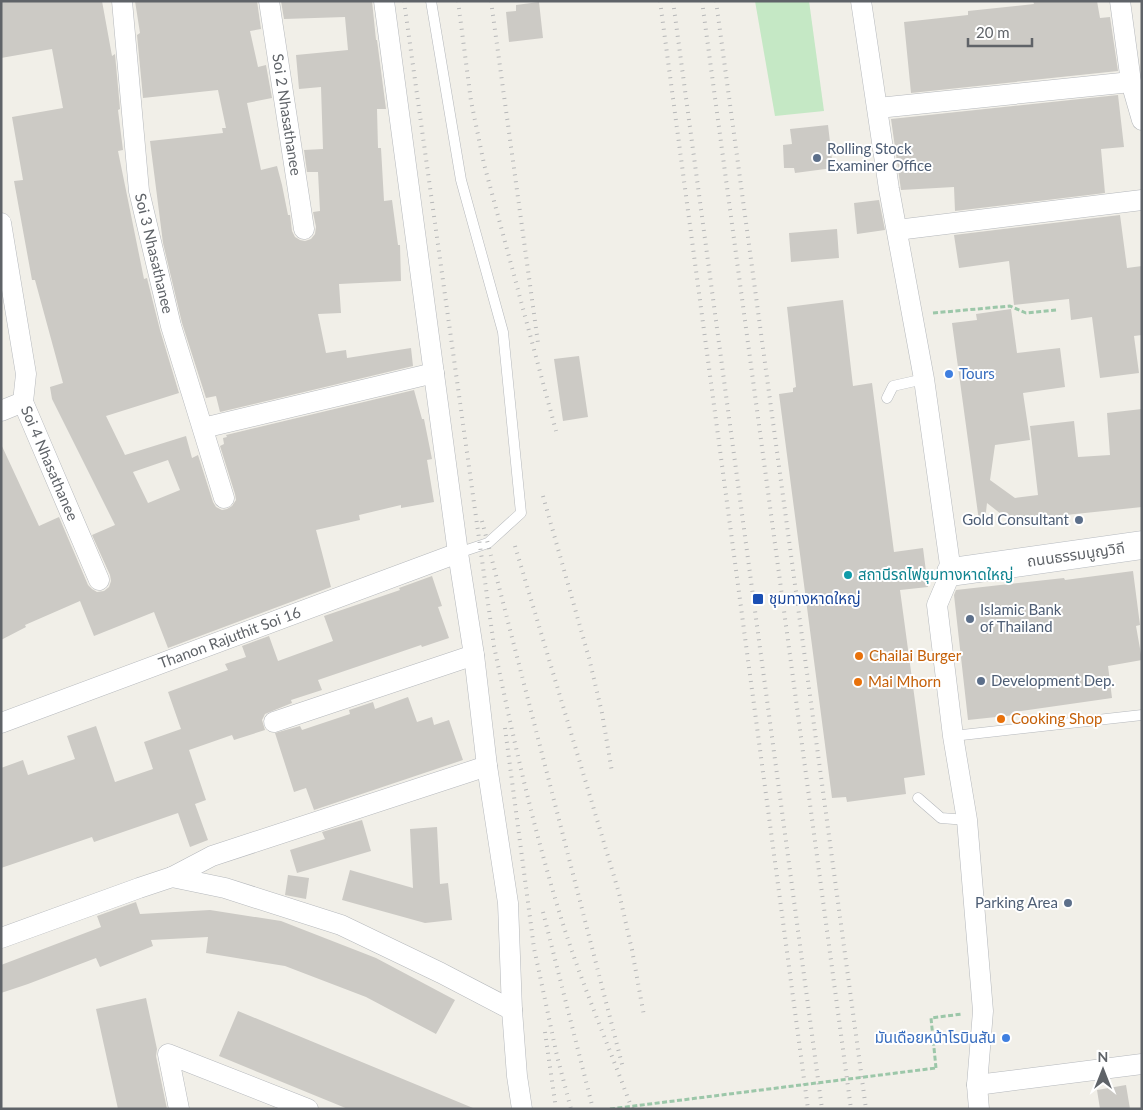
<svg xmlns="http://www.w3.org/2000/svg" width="1143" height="1110" font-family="Lato,'Noto Sans Thai',sans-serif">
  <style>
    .green { fill: #c5e8c5 }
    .building { fill: #cccac5; fill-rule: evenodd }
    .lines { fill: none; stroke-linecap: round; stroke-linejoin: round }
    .lane-casing { stroke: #b5b8bc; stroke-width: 11 }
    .street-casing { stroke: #b5b8bc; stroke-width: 21 }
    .secondary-casing { stroke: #b6babf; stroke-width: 29 }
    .path { stroke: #9cc7a9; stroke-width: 3; stroke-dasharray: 5 2.5; stroke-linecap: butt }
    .lane { stroke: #fff; stroke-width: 10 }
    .street { stroke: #fff; stroke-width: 20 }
    .secondary { stroke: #fff; stroke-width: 28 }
    .rail { stroke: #b6b7b8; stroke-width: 4; stroke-dasharray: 1 6; stroke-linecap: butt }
    .path-bridge { stroke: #9cc7a9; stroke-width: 3; stroke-dasharray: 5 2.5; stroke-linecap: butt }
    .service-dot { fill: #5c6f8a; stroke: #fff; stroke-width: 2 }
    .shop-dot { fill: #3f7fe0; stroke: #fff; stroke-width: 2 }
    .culture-dot { fill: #0f9aa8; stroke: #fff; stroke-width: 2 }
    .transit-dot { fill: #1a4fb4; stroke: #fff; stroke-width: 2 }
    .food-dot { fill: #e8710a; stroke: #fff; stroke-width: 2 }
    .labels { text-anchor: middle; stroke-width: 4; stroke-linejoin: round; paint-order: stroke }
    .street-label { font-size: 15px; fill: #5f6368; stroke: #fff }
    .service-label { font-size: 15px; fill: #4e5e75; stroke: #fff; text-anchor: start }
    .shop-label { font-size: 15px; fill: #366cbe; stroke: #fff; text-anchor: start }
    .culture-label { font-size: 15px; fill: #0d838f; stroke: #fff; text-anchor: start }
    .transit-label { font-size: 15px; fill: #164399; stroke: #fff; text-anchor: start }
    .food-label { font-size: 15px; fill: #c56008; stroke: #fff; text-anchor: start }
  </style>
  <rect width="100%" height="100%" fill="#f1efe8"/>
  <!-- green -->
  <path class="green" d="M 755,1 L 809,1 L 824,111 L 775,116 Z"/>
  <!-- building -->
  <path class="building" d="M 1,1 L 102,1 L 112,56 L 115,54 L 120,109 L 118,110 L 123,150 L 118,151 L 144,279 L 147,278 L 160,330 L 179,393 L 106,416 L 125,455 L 186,436 L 192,458 L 198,455 L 213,502 L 216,507 L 222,510 L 227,509 L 232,506 L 236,500 L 235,494 L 220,446 L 224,444 L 223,438 L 227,437 L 226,435 L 414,390 L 422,419 L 424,419 L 432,459 L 427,460 L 434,502 L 401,508 L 401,505 L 359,515 L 360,520 L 316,530 L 331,587 L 168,648 L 154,612 L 94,636 L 80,601 L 25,625 L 26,627 L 1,640 L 1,444 L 39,526 L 59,517 L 88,585 L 92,589 L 97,592 L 104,591 L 109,587 L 111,581 L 110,575 L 92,535 L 115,525 L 52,399 L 50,387 L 63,383 L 35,280 L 32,280 L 14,181 L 23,180 L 12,117 L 63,108 L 52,49 L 1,58 ZM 168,460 L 180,490 L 148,503 L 133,472 Z
    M 135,1 L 257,1 L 261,29 L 250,31 L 258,67 L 266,65 L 272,98 L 247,103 L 261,170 L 277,166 L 282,185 L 288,215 L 290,215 L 292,231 L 295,237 L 300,240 L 305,241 L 311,239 L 315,234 L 316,227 L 313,212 L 320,211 L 318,172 L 307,172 L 304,150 L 323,149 L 321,87 L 299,89 L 296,55 L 348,50 L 345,17 L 284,19 L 281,1 L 372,1 L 376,40 L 377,40 L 386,109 L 377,109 L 378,148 L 381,148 L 384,201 L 392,200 L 398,245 L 400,245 L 401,281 L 339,284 L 341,313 L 318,314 L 326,353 L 346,350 L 347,358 L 411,348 L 413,366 L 220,412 L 216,396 L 206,398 L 182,323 L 163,243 L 150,141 L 223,133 L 222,128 L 226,128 L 218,90 L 143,98 L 137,35 L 140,33 Z
    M 1033,1 L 1097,1 L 1100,18 L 1110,17 L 1118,71 L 911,93 L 904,22 L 968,15 L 968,11 L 1034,4 Z
    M 539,2 L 543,38 L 509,42 L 506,12 L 516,11 L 516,5 Z
    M 1118,95 L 1124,147 L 1101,149 L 1105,193 L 955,211 L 954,187 L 901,190 L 891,119 Z
    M 828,125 L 833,168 L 795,173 L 794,168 L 784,168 L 783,145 L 792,144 L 790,129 Z
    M 879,200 L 885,230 L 857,234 L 854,203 Z
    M 1120,215 L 1127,268 L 1142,266 L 1142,335 L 1134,336 L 1139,373 L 1100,378 L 1092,317 L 1071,320 L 1069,299 L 1014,305 L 1009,261 L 959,268 L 954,235 Z
    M 837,229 L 839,258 L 791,262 L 789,233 Z
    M 843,300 L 853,386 L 872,383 L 894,552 L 923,548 L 928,587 L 900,590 L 925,775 L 904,778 L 906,794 L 847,802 L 846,797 L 832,798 L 779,394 L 793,392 L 793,388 L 796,387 L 787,307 Z
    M 1011,309 L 1017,353 L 1060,348 L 1065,387 L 1023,393 L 1030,440 L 995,445 L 990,480 L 1015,498 L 1038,495 L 1030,426 L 1074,421 L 1078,457 L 1110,455 L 1107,413 L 1142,409 L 1142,507 L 1010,521 L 987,503 L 985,521 L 979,521 L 952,323 L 977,320 L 976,314 Z
    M 579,356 L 588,417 L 563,421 L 554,359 Z
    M 1133,571 L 1140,625 L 1136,626 L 1142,660 L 1108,666 L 1112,698 L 1014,712 L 1015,715 L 968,720 L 954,595 L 956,590 L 1064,578 L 1065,580 Z
    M 432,576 L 442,606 L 438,607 L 449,638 L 422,647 L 421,645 L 318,680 L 322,690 L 291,700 L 292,703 L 265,714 L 262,720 L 265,730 L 234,740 L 232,735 L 189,750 L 206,800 L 195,804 L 208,840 L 190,847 L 178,813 L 94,842 L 92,837 L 1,868 L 1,768 L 23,760 L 28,775 L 75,759 L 67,736 L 96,726 L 115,782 L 153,769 L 144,742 L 181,729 L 168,692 L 228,670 L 225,664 L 246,657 L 242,646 L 269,636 L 278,661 L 333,641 L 324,616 L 400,590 L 399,588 Z
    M 408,697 L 417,722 L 432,717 L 434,725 L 449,720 L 463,760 L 314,810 L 306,788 L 294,792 L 275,733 L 300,726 L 302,730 L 350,714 L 349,710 L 373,702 L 375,709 Z
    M 362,820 L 371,851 L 297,873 L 290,850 L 325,839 L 322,832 Z
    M 437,827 L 440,884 L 448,883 L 452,920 L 425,923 L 342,900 L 350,870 L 413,888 L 410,829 Z
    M 288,875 L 309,878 L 306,899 L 285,895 Z
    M 136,902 L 140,914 L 210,910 L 281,921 L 376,958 L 455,1000 L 436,1034 L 366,997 L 285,966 L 206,953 L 208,937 L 151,940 L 153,946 L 100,967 L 96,958 L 28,984 L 1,993 L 1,965 L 101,927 L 97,916 Z
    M 146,998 L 157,1049 L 156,1056 L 167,1109 L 118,1109 L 96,1009 Z
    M 238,1011 L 473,1108 L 473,1109 L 348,1109 L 219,1056 Z
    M 1126,1085 L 1130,1109 L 1100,1109 L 1097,1090 Z"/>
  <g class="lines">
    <!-- lane casing -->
    <g class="lane-casing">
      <path id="lane" d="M 431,1 L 461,180 L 503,332 L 521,513 L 488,543 L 458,553
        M 887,398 L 893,386 L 924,379
        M 953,736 L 1142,715
        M 918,798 L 941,818 L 967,820"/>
    </g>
    <!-- street casing -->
    <g class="street-casing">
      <g id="street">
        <path id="s1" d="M 122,1 L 139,191 L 171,326 L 224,498"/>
        <path id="s2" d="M 269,1 L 304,229"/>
        <path d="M 384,1 L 458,553 L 474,655 L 487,766 L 508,903 L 512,1010 L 517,1076 L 522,1109"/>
        <path d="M 861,1 L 889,189 L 924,379 L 951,572 L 937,605 L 953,736 L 967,820 L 983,1011 L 977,1085 L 979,1109"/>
        <path d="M 1120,1 L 1131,82 L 1142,120"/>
        <path d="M 878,108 L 1131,82"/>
        <path id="s3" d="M 1,223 L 26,374 L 23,402 L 99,580"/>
        <path d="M 897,230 L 1142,200"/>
        <path d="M 1,411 L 23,402"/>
        <path d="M 203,428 L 434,373"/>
        <path d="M 274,722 L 474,655"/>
        <path id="s4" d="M 1,723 L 458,553"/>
        <path d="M 172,877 L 212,856 L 487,766"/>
        <path d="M 1,938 L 139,888 L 172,877 L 225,888 L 341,925 L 441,973 L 512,1010"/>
        <path d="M 977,1085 L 1142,1064"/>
        <path d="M 179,1109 L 168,1054 L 308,1109"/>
      </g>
    </g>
    <!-- secondary casing -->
    <g class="secondary-casing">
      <path id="secondary" d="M 951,572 L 1142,545"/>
    </g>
    <!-- path -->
    <path class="path" d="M 933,313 L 1010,306 L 1026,313 L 1056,310
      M 936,1068 L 931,1018 L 962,1014"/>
    <!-- lane -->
    <use href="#lane" class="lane"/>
    <!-- street -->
    <use href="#street" class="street"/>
    <!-- secondary -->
    <use href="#secondary" class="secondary"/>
    <!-- rail -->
    <path class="rail" d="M 404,1 L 494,646 C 513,738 534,831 562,921 C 582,985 609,1046 632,1109
      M 458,1 L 471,101 L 484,164 L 556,431
      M 491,1 L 538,343
      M 660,1 L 808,1109
      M 673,1 L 822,1109
      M 702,1 L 851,1109
      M 716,1 L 866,1109
      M 543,496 L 589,658 L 602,713 L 612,772
      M 482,521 L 623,1068
      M 515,546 L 619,893 L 632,950 L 644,1016
      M 505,728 L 534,948 L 557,1056 L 571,1109
      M 543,912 L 593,1109
      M 545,1032 L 556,1109"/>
    <!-- path-bridge -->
    <path class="path-bridge" d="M 610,1109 L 936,1068"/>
  </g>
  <!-- markers -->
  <g class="service-dot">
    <circle cx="817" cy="158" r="5"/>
    <circle cx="1079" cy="520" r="5"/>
    <circle cx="970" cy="619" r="5"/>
    <circle cx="981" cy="681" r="5"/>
    <circle cx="1068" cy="903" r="5"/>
  </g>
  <g class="shop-dot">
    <circle cx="949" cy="374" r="5"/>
    <circle cx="1006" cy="1038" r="5"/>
  </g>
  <circle class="culture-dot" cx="848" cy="575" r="5"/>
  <rect class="transit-dot" x="752" y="593" width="12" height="12" rx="2.5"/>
  <g class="food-dot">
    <circle cx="859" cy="656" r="5"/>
    <circle cx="858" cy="682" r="5"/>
    <circle cx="1001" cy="719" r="5"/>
  </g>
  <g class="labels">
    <!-- street labels -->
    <g class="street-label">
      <text dy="5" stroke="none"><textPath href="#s2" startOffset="115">Soi 2 Nhasathanee</textPath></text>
      <text dy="5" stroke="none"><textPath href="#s1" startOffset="255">Soi 3 Nhasathanee</textPath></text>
      <text dy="5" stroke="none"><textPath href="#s3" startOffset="248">Soi 4 Nhasathanee</textPath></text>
      <text transform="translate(1076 555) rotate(-8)" y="5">ถนนธรรมนูญวิถี</text>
      <text dy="5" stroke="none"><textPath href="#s4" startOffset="244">Thanon Rajuthit Soi 16</textPath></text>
    </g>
    <!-- service labels -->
    <g class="service-label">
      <text x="827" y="154">Rolling Stock<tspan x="827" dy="17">Examiner Office</tspan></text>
      <text x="1069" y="525" text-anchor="end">Gold Consultant</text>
      <text x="980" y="615">Islamic Bank<tspan x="980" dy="17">of Thailand</tspan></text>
      <text x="991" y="686">Development Dep.</text>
      <text x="1058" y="908" text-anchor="end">Parking Area</text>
    </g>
    <!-- shop labels -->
    <g class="shop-label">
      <text x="959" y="379">Tours</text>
      <text x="996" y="1043" text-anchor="end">มันเดือยหน้าโรบินสัน</text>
    </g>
    <!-- culture labels -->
    <g class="culture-label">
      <text x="858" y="580">สถานีรถไฟชุมทางหาดใหญ่</text>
    </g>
    <!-- transit labels -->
    <g class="transit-label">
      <text x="769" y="604">ชุมทางหาดใหญ่</text>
    </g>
    <!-- food labels -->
    <g class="food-label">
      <text x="869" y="661">Chailai Burger</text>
      <text x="868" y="687">Mai Mhorn</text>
      <text x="1011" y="724">Cooking Shop</text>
    </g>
  </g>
  <!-- border -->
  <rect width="1143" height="1110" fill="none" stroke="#5f6368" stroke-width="5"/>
  <!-- north arrow -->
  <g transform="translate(1103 1070)" stroke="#ffffff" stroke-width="4" paint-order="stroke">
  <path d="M0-4L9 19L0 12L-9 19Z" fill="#5f6368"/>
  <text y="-8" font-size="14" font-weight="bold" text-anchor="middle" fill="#5f6368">N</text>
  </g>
  <!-- scale -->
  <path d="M968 38v8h64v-8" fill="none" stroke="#5f6368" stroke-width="2.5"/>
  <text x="976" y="38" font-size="15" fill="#5f6368" stroke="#ffffff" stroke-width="4" paint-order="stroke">20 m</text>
</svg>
